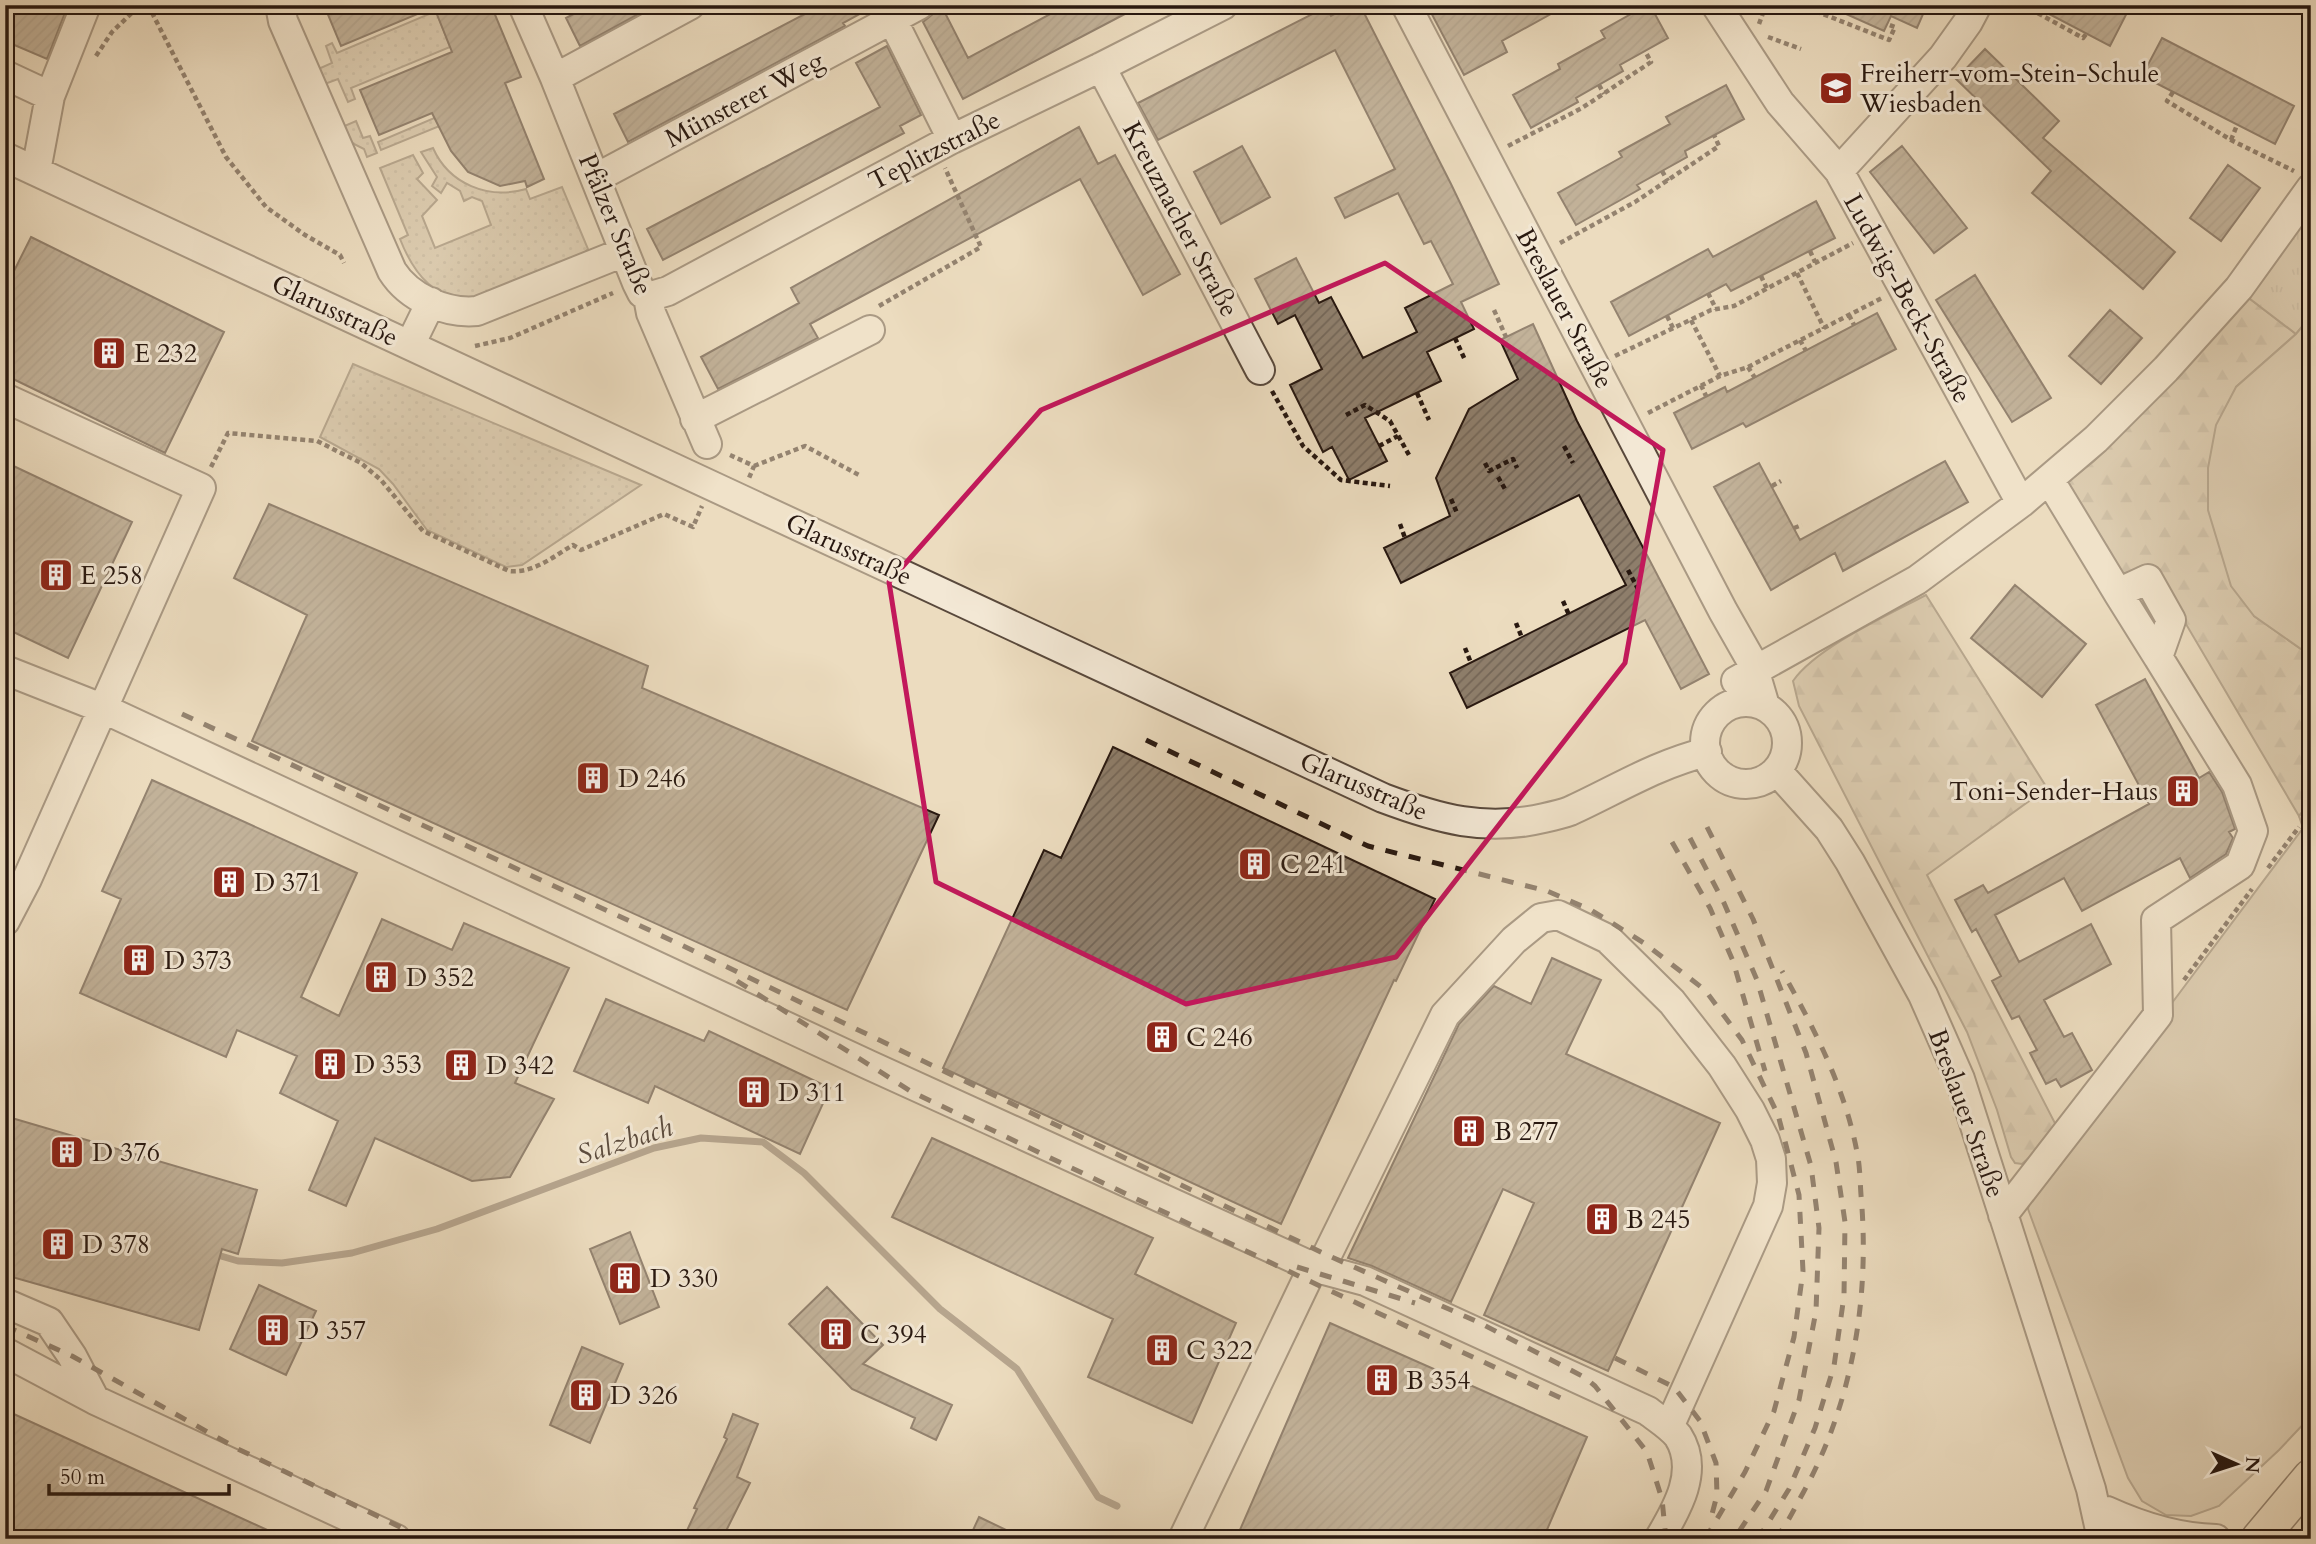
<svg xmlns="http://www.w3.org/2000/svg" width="2316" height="1544" font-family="Cardo,serif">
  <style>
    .grass { fill: url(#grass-dots); stroke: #7a6a58; stroke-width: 2 }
    .forest { fill: url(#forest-firs); stroke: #7a6a58; stroke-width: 2 }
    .park { fill: url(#park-tufts); stroke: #7a6a58; stroke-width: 2 }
    .garden { fill: #cbbba1; stroke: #7a6a58; stroke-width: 2 }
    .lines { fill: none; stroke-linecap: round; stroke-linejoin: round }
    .stream { stroke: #756556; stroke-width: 7 }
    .building { fill: url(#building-hatch); stroke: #281810; stroke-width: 2 }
    .minor-casing { stroke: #59493c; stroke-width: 32 }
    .major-casing { stroke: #281810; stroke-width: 38 }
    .path { stroke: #281810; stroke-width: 4.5; stroke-dasharray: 5 3.5; stroke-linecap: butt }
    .minor { stroke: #f3e8d5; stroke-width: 28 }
    .major { stroke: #ecdcbf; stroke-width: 35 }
    .rail { stroke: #281810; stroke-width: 5; stroke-dasharray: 12 12; stroke-linecap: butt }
    .marked { fill: none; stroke: #c2185b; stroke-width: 5; stroke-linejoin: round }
    .labels { text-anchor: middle; stroke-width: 6; stroke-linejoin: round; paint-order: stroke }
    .poi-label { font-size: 26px; fill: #281810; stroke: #f3e8d5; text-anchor: start }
    .street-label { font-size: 26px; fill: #281810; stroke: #f3e8d5 }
    .water-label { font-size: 28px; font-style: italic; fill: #5c4c3e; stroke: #f3e8d5 }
  </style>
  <defs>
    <pattern id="grass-dots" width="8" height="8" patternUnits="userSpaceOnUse" patternTransform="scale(1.75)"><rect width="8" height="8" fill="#cbbba1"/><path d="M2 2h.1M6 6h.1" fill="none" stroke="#aea08a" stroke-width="1.8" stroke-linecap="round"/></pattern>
    <pattern id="forest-firs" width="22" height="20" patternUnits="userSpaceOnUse" patternTransform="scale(1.75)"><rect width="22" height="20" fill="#cbbba1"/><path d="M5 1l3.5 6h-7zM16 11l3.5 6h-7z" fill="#aea08a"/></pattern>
    <pattern id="park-tufts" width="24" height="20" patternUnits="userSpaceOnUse" patternTransform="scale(1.75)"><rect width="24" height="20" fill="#cbbba1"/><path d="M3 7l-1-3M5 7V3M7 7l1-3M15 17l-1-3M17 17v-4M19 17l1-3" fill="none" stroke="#aea08a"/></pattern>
    <pattern id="building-hatch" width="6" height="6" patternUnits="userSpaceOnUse" patternTransform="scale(1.75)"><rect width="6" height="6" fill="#8e7e6b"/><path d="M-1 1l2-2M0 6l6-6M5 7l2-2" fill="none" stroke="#746657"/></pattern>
  </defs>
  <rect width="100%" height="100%" fill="#ecdcbf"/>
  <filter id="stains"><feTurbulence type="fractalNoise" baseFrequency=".00286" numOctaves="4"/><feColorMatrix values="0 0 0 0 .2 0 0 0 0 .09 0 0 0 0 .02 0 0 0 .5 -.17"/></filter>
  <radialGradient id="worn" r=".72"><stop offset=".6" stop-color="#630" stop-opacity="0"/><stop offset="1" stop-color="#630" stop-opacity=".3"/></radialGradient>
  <!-- grass -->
  <path class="grass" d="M 436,11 L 450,47 L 351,88 L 355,99 L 348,102 L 338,79 L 322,85 L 316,70 L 332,63 L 326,46 L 332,43 L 337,53 Z
    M 460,107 L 464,116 L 381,150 L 378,142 Z
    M 356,121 L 363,138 L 370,136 L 377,153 L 367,157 L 364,149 L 350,142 L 340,128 Z
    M 433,148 C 449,184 488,200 526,189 L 530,199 L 562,187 L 588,249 L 577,261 C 505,289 439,338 400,239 L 408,235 L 380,168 L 413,155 L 423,173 L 417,179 L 437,200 L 422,216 L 435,248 L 491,225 L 482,201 L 472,197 L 464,201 L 460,191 L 447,183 L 441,193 L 432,186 L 437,177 L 421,152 Z
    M 353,364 L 641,485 L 522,565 L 506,567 L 427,530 L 393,484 L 379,469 L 320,437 Z"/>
  <!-- forest -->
  <path class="forest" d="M 2241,292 L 2296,334 L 2236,387 L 2254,616 L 2311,656 L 2311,802 L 2299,816 L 2153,568 L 2113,575 L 2058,490 L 2094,461 L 2114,442 Z
    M 1926,595 L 2047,788 L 1927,875 L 2059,1131 L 2022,1164 L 2015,1163 L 2011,1157 L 1997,1110 L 1967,1032 L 1799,706 L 1793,681 C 1817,647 1888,615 1926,595 Z"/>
  <!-- park -->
  <path class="park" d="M 2311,204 L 2311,316 L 2296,334 L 2241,292 Z"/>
  <!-- garden -->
  <path class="garden" d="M 2311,316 L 2311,656 L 2254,616 L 2231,586 L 2208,510 L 2208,468 L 2216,425 L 2236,387 L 2296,334 Z
    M 2311,802 L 2311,1416 L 2279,1450 L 2219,1506 L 2191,1516 L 2166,1515 L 2142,1501 L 2128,1478 L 2028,1209 L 2030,1197 L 2163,1015 L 2303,828 L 2299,816 Z"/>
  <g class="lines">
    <!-- stream -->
    <path class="stream" d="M 214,1254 L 238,1261 L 282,1263 L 352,1253 L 437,1229 L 654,1148 L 701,1138 L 763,1142 L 804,1173 L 940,1309 L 1017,1369 L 1098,1497 L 1117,1506"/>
  </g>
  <!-- building -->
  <path class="building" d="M 5,5 L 68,5 L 47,59 L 5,41 Z
    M 324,5 L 491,5 L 521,77 L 505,83 L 544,179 L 527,187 L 525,181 L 500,186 L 468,172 L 451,151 L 432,113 L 379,135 L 360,90 L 452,52 L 434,7 L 341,46 Z
    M 590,5 L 655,5 L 580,46 L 566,18 Z
    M 822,5 L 869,5 L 869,9 L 843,23 L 845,26 L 628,142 L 614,114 Z
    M 936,5 L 941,5 L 968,58 L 1067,5 L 1142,5 L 963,99 L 923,22 L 933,14 Z
    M 1351,5 L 1360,5 L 1451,184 L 1499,284 L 1461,302 L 1474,329 L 1427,352 L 1441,381 L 1365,418 L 1387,461 L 1349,480 L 1332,447 L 1323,452 L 1290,385 L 1322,369 L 1295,315 L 1278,324 L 1255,279 L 1296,258 L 1319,303 L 1331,297 L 1363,358 L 1417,332 L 1405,308 L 1453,284 L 1431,241 L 1424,244 L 1398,193 L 1345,218 L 1335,198 L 1395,169 L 1335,50 L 1158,140 L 1138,103 L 1326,7 L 1331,16 Z
    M 1427,5 L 1567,5 L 1502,41 L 1507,52 L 1464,75 Z
    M 1647,5 L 1650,5 L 1668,38 L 1620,65 L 1623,71 L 1576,98 L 1578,102 L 1531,128 L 1513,95 L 1560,69 L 1558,64 L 1605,38 L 1601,31 Z
    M 1826,5 L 1927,5 L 1917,28 L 1891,16 L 1884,31 Z
    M 2032,5 L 2131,5 L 2110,46 Z
    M 2162,38 L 2294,106 L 2275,144 L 2142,76 Z
    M 887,46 L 921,115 L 900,126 L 904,133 L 663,260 L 647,229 L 880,107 L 856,63 Z
    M 1985,49 L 2059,121 L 2043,138 L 2175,252 L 2143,289 L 2032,193 L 2051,171 L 1956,79 Z
    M 1726,85 L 1744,119 L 1685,151 L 1687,157 L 1637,185 L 1640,189 L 1576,225 L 1558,193 L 1622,157 L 1619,152 L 1670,124 L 1666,117 Z
    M 1079,127 L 1098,164 L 1115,155 L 1180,274 L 1143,295 L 1080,179 L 810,324 L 818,338 L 718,389 L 701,357 L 799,303 L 791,288 Z
    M 1242,146 L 1270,197 L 1221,224 L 1194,172 Z
    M 1902,146 L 1967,228 L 1934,253 L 1870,172 Z
    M 2228,165 L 2260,188 L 2221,241 L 2190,218 Z
    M 1816,201 L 1835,238 L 1731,291 L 1726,284 L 1629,336 L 1611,302 L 1708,249 L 1713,257 Z
    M 31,237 L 224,332 L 165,453 L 5,375 L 5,289 Z
    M 1975,275 L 2051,398 L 2012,422 L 1936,300 Z
    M 2110,310 L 2142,338 L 2101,384 L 2069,356 Z
    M 1877,313 L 1896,349 L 1746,427 L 1743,423 L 1692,449 L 1674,413 L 1725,387 L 1727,392 Z
    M 1533,324 L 1577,421 L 1709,674 L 1681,689 L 1645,620 L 1467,708 L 1450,673 L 1626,585 L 1579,495 L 1401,583 L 1384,548 L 1450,516 L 1436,478 L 1469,409 L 1518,379 L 1500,340 Z
    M 1945,461 L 1968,502 L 1843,571 L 1835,553 L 1771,590 L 1714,487 L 1759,463 L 1800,540 Z
    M 5,462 L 132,522 L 68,658 L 5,628 Z
    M 269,504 L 648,666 L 642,688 L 939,815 L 847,1010 L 252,741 L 307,615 L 234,578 Z
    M 2015,585 L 2086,644 L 2042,697 L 1971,638 Z
    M 2145,679 L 2199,778 L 2209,772 L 2222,792 L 2235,829 L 2229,832 L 2233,838 L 2226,854 L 2190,878 L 2180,858 L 2082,911 L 2064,878 L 1995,915 L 2019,962 L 2091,924 L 2111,964 L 2044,1000 L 2064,1037 L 2072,1033 L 2092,1070 L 2061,1087 L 2056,1079 L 2046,1084 L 2030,1053 L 2037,1050 L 2019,1016 L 2012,1019 L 1992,981 L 2001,976 L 1976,929 L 1972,932 L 1955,900 L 1983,885 L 1988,893 L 2149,804 L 2096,705 Z
    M 1113,747 L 1435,899 L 1396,981 L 1394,980 L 1281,1224 L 943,1068 L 1044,850 L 1061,858 Z
    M 152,780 L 357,873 L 301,997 L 339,1016 L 382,919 L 452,950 L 464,923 L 569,968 L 515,1083 L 554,1099 L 510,1177 L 472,1181 L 375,1138 L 346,1206 L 309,1190 L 338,1121 L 280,1093 L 297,1056 L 237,1030 L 226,1057 L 80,993 L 121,899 L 102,891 Z
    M 1552,958 L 1601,980 L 1566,1054 L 1720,1123 L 1608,1371 L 1484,1315 L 1534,1203 L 1503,1189 L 1451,1302 L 1372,1266 L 1348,1258 L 1459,1024 L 1494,986 L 1531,1004 Z
    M 606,999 L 704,1041 L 709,1031 L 830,1088 L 800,1154 L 655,1086 L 648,1103 L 574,1071 Z
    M 5,1116 L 257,1190 L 238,1254 L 222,1249 L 199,1330 L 5,1275 Z
    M 932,1138 L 1153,1238 L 1135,1274 L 1236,1323 L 1192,1423 L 1088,1377 L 1113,1319 L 892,1217 Z
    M 630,1232 L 659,1307 L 620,1324 L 590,1249 Z
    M 259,1285 L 316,1311 L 286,1375 L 230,1349 Z
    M 827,1287 L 883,1345 L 863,1364 L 952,1405 L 936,1440 L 911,1428 L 915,1418 L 852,1389 L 789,1324 Z
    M 1330,1323 L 1587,1437 L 1543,1539 L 1236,1539 Z
    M 582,1347 L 623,1364 L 590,1443 L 550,1425 Z
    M 5,1410 L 287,1539 L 5,1539 Z
    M 733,1414 L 758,1424 L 737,1477 L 750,1483 L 722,1539 L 683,1539 L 697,1509 L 694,1508 L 727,1439 L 724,1437 Z
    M 979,1517 L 1025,1539 L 969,1539 Z"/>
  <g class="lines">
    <!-- minor casing -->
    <g class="minor-casing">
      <path id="minor" d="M 280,5 L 283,21 L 392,271 C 409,298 446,314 477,311 L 624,252
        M 523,5 L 555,78 L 637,283 L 642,293 L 648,297 L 651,313 L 707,444
        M 885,5 L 952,139
        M 1406,5 L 1723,611 L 1752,662 L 1765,706
        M 1716,5 L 1780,103 L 1839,171 L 2021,503
        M 1101,67 L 1260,370
        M 5,75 L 50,96 L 36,171
        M 555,78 L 690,5
        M 50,96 L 86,5
        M 5,157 L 1383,798 C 1439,819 1485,832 1544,818 C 1553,816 1562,814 1570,811 C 1616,790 1657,764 1707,752
        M 1839,171 L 1943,57 L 1968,22 L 1977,5
        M 596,178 L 919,5
        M 648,297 L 668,291 L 952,139 L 1101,67 L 1223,5
        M 410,345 L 431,302
        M 5,398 L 201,488 L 27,879 L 5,921
        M 695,419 L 870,330
        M 2118,593 L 2158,657
        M 5,670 L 104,709 L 869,1065 L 1313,1267 L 1183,1539
        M 1736,681 L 1917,580 L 2021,503 L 2096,439 L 2166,369 L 2239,288 L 2311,188
        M1705 743a41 41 0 1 1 82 0a41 41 0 1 1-82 0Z
        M 1777,771 L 1829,829 L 1850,862 L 1923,995 L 1960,1079 L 2091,1489 L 2102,1539
        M 2003,1215 L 2158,1015 L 2156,920 L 2240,865 L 2253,831 L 2237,785 L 2158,657 L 2171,620 L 2148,579 L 2118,593 L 2049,479
        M 5,1303 L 49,1322 L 72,1356 L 95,1400
        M 5,1352 L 95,1400 L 396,1539
        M 2107,1511 C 2142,1527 2178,1538 2216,1539
        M 1659,1539 C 1677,1509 1700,1470 1678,1436 C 1670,1426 1658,1419 1648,1411 L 1365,1281 L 1313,1267 L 1327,1255 L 1445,1015 L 1514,940 L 1541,918 L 1558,915 L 1608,939 L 1672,1002 L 1722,1066 L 1750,1110 L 1765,1140 L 1771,1159 L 1772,1183 L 1768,1206 L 1669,1427"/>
    </g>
    <!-- major casing -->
    <g class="major-casing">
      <path id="major" d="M 2259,1539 L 2311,1477"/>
    </g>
    <!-- path -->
    <path class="path" d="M 148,5 L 226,157 L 266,207 L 305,235 L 340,255 L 344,263
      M 1800,5 L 1889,40 L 1895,27 L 1887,24
      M 2023,5 L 2083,38 L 2087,33
      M 1759,24 L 1766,5
      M 1768,37 L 1801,49
      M 96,56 L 112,32 L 140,5
      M 1599,85 L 1604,94
      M 2173,92 L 2167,101 L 2231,140 L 2294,171
      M 2231,140 L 2237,125
      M 1508,146 L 1582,108 L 1651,62 L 1645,51
      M 1662,171 L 1668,181
      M 1560,243 L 1635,202 L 1719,146 L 1714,135
      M 1810,251 L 1815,262
      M 1797,273 L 1824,328
      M 1761,276 L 1767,289
      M 1708,293 L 1716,309
      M 879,306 L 981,247 L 945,168
      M 1494,310 L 1506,337
      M 1849,315 L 1854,325
      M 1667,316 L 1673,328
      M 1691,320 L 1720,376
      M 1455,338 L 1465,360
      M 1800,340 L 1806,351
      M 475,346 L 510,338 L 613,293
      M 1615,356 L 1711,310 L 1734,306 L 1853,243
      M 1748,367 L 1755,378
      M 1701,385 L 1706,396
      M 1272,391 L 1303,446 L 1341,480 L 1390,486
      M 1417,393 L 1429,420
      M 1648,413 L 1720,376 L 1748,367 L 1882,298
      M 1346,415 L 1365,405 L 1390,421 L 1409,455
      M 1379,446 L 1398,436
      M 1564,446 L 1573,463
      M 730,455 L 754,466 L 749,478
      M 1485,463 L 1489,471 L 1513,459 L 1517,468
      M 754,466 L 805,446 L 859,475
      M 211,467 L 228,433 L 317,441 L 361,463 L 381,480 L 423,531 L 509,571 C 533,574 554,556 573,545 L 581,550 L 664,514 L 693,527 L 702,506
      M 1498,477 L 1505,489
      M 1772,486 L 1781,481
      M 1451,499 L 1457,513
      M 1400,524 L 1405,538
      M 1794,528 L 1802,525
      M 1628,570 L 1638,589
      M 1563,601 L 1569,615
      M 1516,623 L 1522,638
      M 1465,648 L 1471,663
      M 2268,868 L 2299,827
      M 2184,980 L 2252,889"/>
    <!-- minor -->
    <use href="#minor" class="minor"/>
    <!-- major -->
    <use href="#major" class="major"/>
    <!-- rail -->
    <path class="rail" d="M 182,714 L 675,942 L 1327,1255 L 1478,1322 L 1584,1377 L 1595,1386 L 1647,1452 L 1662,1499 L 1666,1539
      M 1146,740 L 1368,846 L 1547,891 L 1591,910 L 1644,943 L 1705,990 L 1742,1040 L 1779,1117
      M 1707,827 L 1753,919 L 1806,1053 L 1836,1162 L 1845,1222 L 1844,1296 L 1834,1366 L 1815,1428 L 1789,1489 L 1758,1539
      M 1690,838 L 1724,903 L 1757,980 L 1811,1166 L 1819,1228 L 1816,1311 L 1799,1400 L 1766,1491 L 1734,1539
      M 1672,842 L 1710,908 L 1733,961 L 1765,1071
      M 737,981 L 912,1092 L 1305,1279 L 1563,1399
      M 1297,1267 L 1415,1303
      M 5,1326 L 72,1356 L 238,1449 L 425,1539
      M 1615,1358 L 1674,1387 L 1700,1421 L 1716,1463 L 1717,1495 L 1711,1518
      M 1705,1539 L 1745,1472 L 1774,1411 L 1794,1337 L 1803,1271 L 1799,1195 L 1776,1107
      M 1775,1539 C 1787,1525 1794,1509 1803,1493 C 1853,1402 1870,1297 1861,1195 C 1860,1181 1860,1166 1857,1152 C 1845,1088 1814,1028 1782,971"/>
  </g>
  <!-- marked area -->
  <path d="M0 0H2316V1544H0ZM 1385,263 L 1663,450 L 1625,663 L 1396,957 L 1186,1004 L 936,882 L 889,582 L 1041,410 Z" fill="#ecdcbf" fill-opacity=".55" fill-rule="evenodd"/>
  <path class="marked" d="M 1385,263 L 1663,450 L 1625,663 L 1396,957 L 1186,1004 L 936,882 L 889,582 L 1041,410 Z"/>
  <!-- icons -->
  <defs>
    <g id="school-square" transform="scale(1.75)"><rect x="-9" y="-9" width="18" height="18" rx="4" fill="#8f2418" stroke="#f3e8d5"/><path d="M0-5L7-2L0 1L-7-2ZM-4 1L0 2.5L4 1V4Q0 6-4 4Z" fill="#fff"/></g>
    <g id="building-square" transform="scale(1.75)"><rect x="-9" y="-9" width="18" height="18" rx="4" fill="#8f2418" stroke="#f3e8d5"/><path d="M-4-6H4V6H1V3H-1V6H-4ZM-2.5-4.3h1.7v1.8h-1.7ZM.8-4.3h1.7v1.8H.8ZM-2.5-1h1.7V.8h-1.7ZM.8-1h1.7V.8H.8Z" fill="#fff"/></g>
  </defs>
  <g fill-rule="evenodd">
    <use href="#school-square" x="1836" y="88"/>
    <use href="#building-square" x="109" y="353"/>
    <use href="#building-square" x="56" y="575"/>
    <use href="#building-square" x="593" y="778"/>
    <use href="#building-square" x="2183" y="791"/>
    <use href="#building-square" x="1255" y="864"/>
    <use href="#building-square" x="229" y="882"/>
    <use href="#building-square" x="139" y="960"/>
    <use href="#building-square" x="381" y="977"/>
    <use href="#building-square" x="1162" y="1037"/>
    <use href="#building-square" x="330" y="1064"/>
    <use href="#building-square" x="461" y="1065"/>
    <use href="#building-square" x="754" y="1092"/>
    <use href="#building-square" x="1469" y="1131"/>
    <use href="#building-square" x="67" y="1152"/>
    <use href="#building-square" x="1602" y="1219"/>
    <use href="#building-square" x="58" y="1244"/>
    <use href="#building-square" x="625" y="1278"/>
    <use href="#building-square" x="273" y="1330"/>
    <use href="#building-square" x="836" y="1334"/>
    <use href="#building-square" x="1162" y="1350"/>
    <use href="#building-square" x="1382" y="1380"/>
    <use href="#building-square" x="586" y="1395"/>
  </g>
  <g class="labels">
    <!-- poi labels -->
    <g class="poi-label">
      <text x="1860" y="82">Freiherr-vom-Stein-Schule<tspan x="1860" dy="30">Wiesbaden</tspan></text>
      <text x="134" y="362">E 232</text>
      <text x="80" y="584">E 258</text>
      <text x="618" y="787">D 246</text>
      <text x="2158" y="800" text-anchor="end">Toni-Sender-Haus</text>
      <text x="1280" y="873">C 241</text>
      <text x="254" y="891">D 371</text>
      <text x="164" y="969">D 373</text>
      <text x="406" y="986">D 352</text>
      <text x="1186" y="1046">C 246</text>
      <text x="354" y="1073">D 353</text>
      <text x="486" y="1074">D 342</text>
      <text x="778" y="1101">D 311</text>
      <text x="1494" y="1140">B 277</text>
      <text x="92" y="1161">D 376</text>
      <text x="1626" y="1228">B 245</text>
      <text x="82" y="1253">D 378</text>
      <text x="650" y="1287">D 330</text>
      <text x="298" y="1339">D 357</text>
      <text x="860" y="1343">C 394</text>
      <text x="1186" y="1359">C 322</text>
      <text x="1406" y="1389">B 354</text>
      <text x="610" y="1404">D 326</text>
    </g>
    <!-- street labels -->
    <g class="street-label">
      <text transform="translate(744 99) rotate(-28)" y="9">Münsterer Weg</text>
      <text transform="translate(934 150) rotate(-27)" y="9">Teplitzstraße</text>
      <text transform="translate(1181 219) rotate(62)" y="9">Kreuznacher Straße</text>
      <text transform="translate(616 224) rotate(67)" y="9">Pfälzer Straße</text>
      <text transform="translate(1908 298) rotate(61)" y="9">Ludwig-Beck-Straße</text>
      <text transform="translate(1565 308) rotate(62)" y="9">Breslauer Straße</text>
      <text transform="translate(335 310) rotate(25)" y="9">Glarusstraße</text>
      <text transform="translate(849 549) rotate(25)" y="9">Glarusstraße</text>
      <text transform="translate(1364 786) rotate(23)" y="9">Glarusstraße</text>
      <text transform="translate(1967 1113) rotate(70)" y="9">Breslauer Straße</text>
    </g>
    <!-- water labels -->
    <g class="water-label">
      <text transform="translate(624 1140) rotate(-18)" y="10">Salzbach</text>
    </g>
  </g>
  <!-- margin -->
  <rect width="2316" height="1544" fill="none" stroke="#ecdcbf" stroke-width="28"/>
  <rect x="7" y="7" width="2302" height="1530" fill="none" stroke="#281810" stroke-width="3.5"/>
  <rect x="14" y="14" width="2288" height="1516" fill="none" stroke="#281810" stroke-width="2"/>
  <!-- north arrow -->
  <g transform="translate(2236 1464) rotate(93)" stroke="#f3e8d5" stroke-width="5" paint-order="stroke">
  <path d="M0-5L12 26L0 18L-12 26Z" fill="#281810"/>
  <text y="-10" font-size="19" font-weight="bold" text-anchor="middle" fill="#281810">N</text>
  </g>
  <!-- scale -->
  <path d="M49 1484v10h180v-10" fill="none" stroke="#281810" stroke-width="3.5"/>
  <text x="60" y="1484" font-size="21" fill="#281810" stroke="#f3e8d5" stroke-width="5" paint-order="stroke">50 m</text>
  <rect width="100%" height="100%" filter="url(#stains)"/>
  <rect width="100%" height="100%" fill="url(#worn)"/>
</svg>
